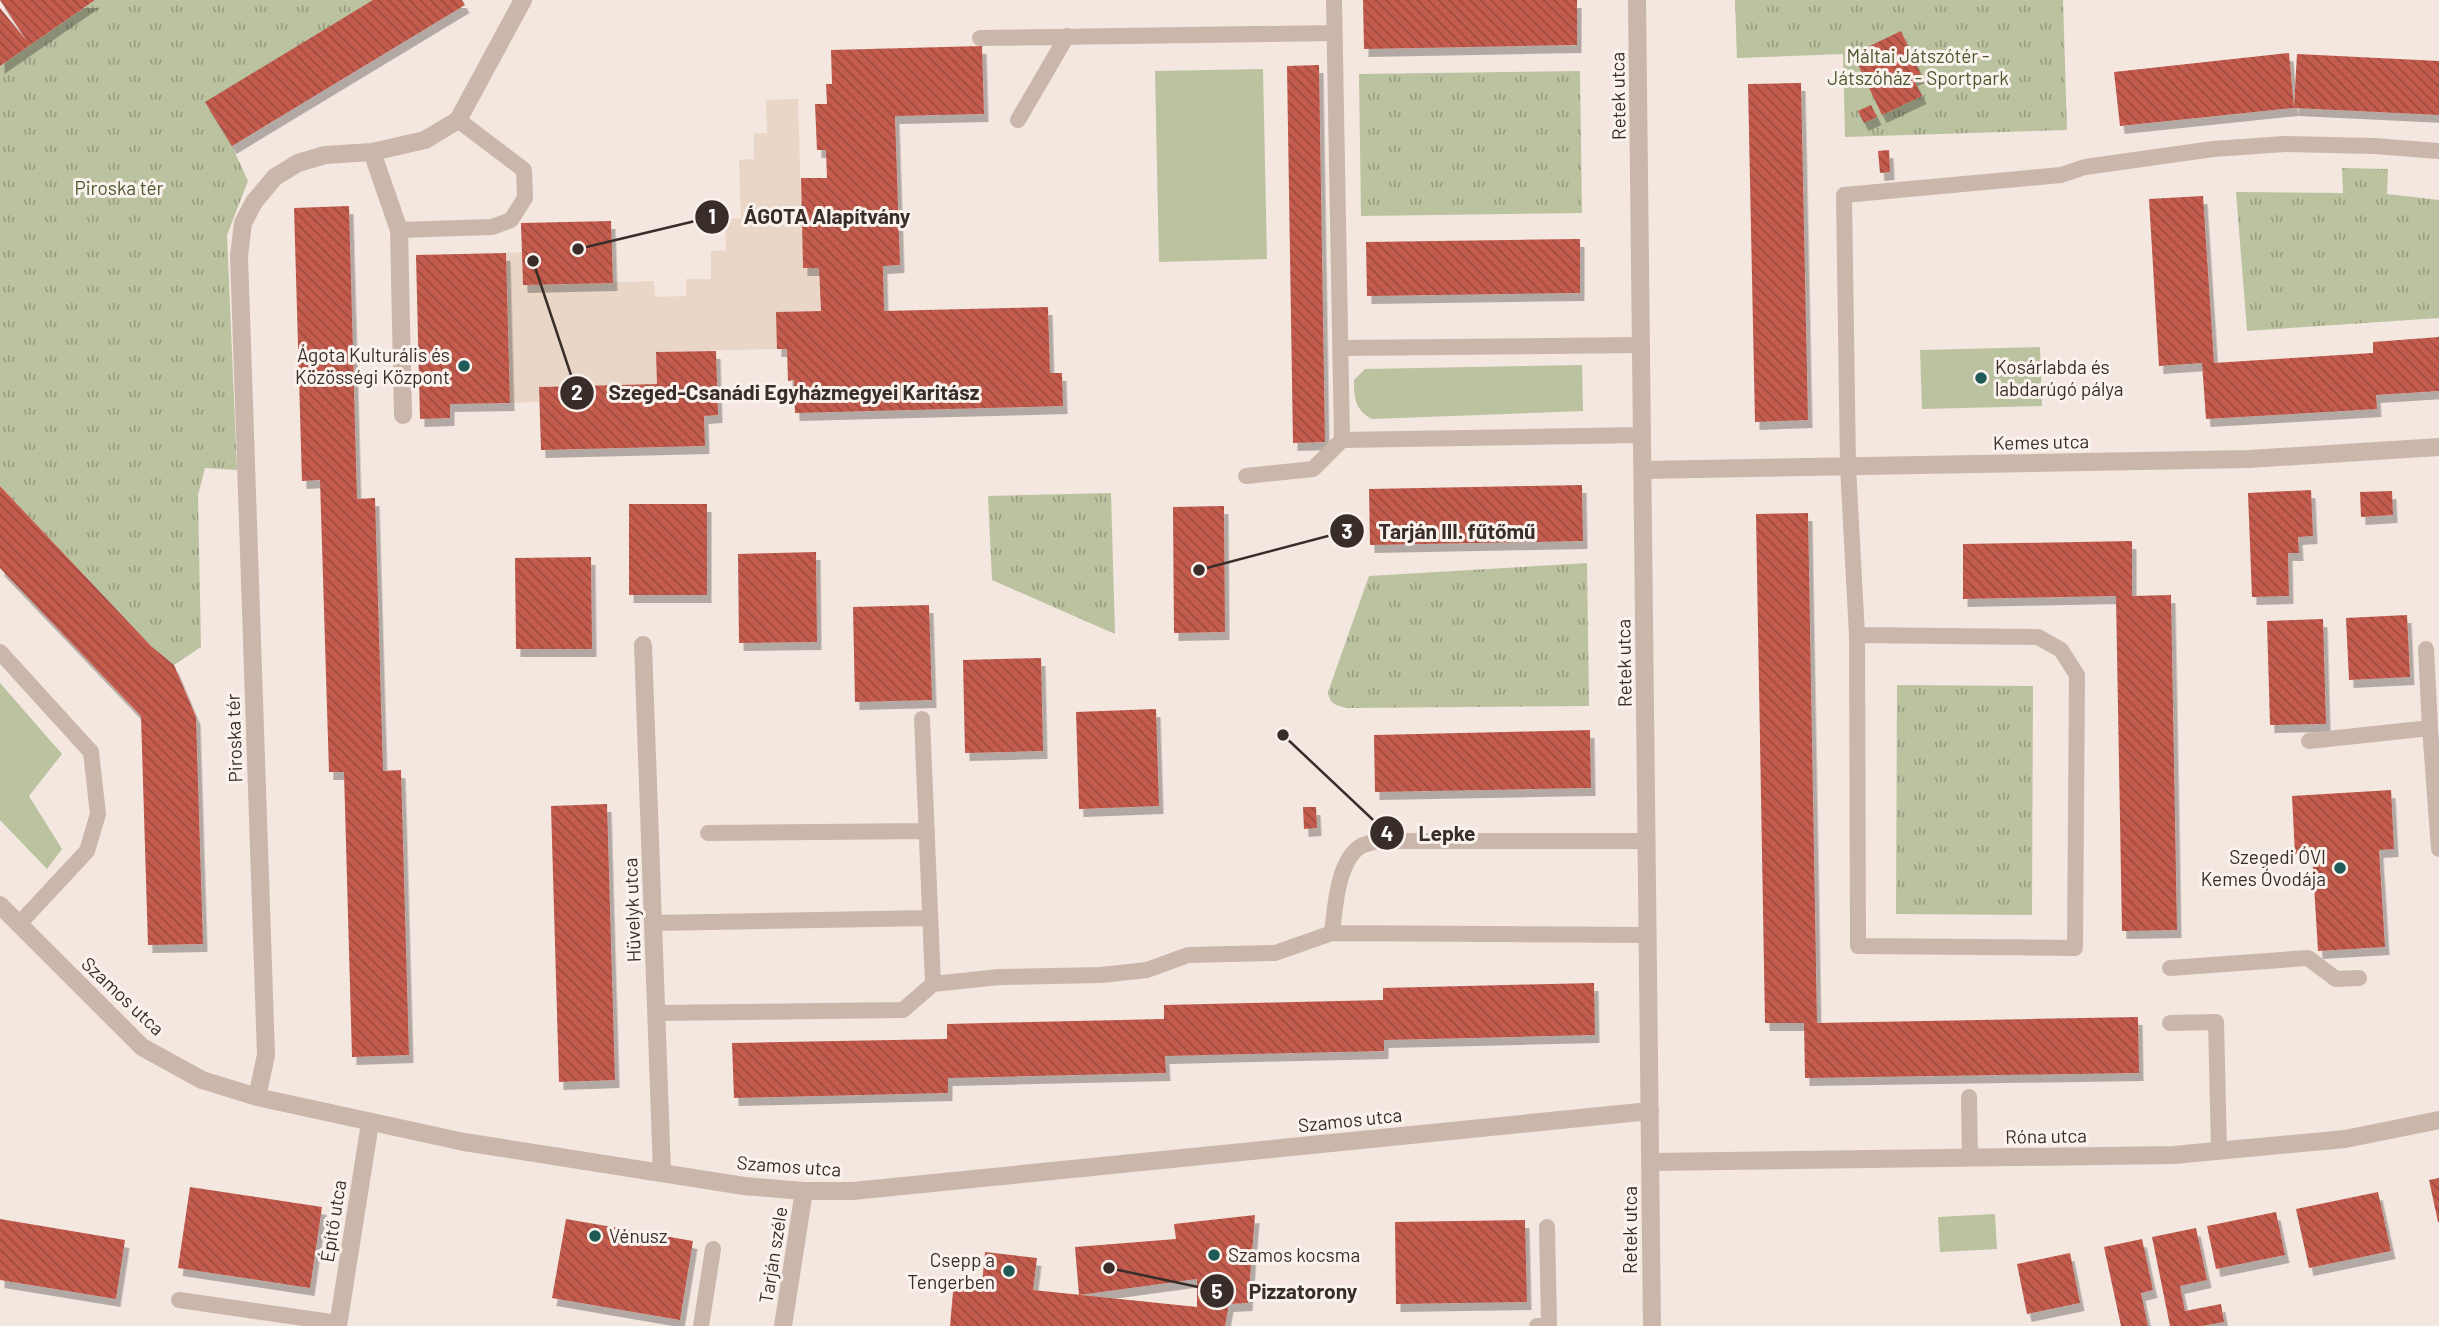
<svg xmlns="http://www.w3.org/2000/svg" width="2439" height="1326" font-family="Barlow,sans-serif">
  <style>
    .green { fill: #bbc2a0 }
    .park { fill: url(#park-tufts) }
    .plaza { fill: #ead6c7 }
    .building { fill: url(#building-back-hatch); filter: url(#shadow) }
    .lines { fill: none; stroke-linecap: round; stroke-linejoin: round }
    .service { stroke: #cbb6ac; stroke-width: 16 }
    .minor { stroke: #cbb6ac; stroke-width: 18 }
    .tertiary { stroke: #cbb6ac; stroke-width: 18 }
    .poi-dot { fill: #205a56; stroke: #faf2ec; stroke-width: 2.5 }
    .labels { text-anchor: middle; stroke-width: 6; stroke-linejoin: round; paint-order: stroke }
    .park-label { font-size: 19px; fill: #4d572f; stroke: #faf2ec }
    .street-label { font-size: 19px; fill: #392d2a; stroke: #faf2ec }
    .poi-label { font-size: 19px; fill: #392d2a; stroke: #faf2ec; text-anchor: end }
    .leader { fill: none; stroke: #392d2a; stroke-width: 2.5 }
    .callout-dot { fill: #392d2a; stroke: #faf2ec; stroke-width: 2.5 }
    .mark-label { font-size: 21px; text-anchor: middle; font-weight: bold; fill: #fff }
    .callout-label { font-size: 21px; text-anchor: middle; font-weight: bold; fill: #392d2a; stroke: #faf2ec; stroke-width: 6; stroke-linejoin: round; paint-order: stroke }
  </style>
  <defs>
    <pattern id="park-tufts" width="24" height="20" patternUnits="userSpaceOnUse" patternTransform="scale(1.75)"><rect width="24" height="20" fill="#bbc2a0"/><path d="M3 7l-1-3M5 7V3M7 7l1-3M15 17l-1-3M17 17v-4M19 17l1-3" fill="none" stroke="#999e83"/></pattern>
    <pattern id="building-back-hatch" width="6" height="6" patternUnits="userSpaceOnUse" patternTransform="scale(1.75)"><rect width="6" height="6" fill="#c35b4d"/><path d="M-1 5l2 2M0 0l6 6M5-1l2 2" fill="none" stroke="#9f4c40"/></pattern>
    <filter id="shadow"><feDropShadow dx="4.5" dy="8" stdDeviation="0" flood-color="#0004"/></filter>
  </defs>
  <rect width="100%" height="100%" fill="#f3e7e0"/>
  <!-- green -->
  <path class="green" d="M 1263,69 L 1267,259 L 1159,262 L 1155,71 Z
    M 2040,347 L 2042,406 L 1922,409 L 1920,350 Z
    M 1582,365 L 1583,411 L 1372,419 C 1355,410 1354,398 1354,380 L 1365,369 Z
    M 0,683 L 62,754 L 29,796 L 62,849 L 47,869 L 0,820 Z
    M 1995,1214 L 1997,1249 L 1940,1252 L 1938,1217 Z"/>
  <!-- park -->
  <path class="park" d="M 95,0 L 373,0 L 232,146 L 248,181 L 227,235 L 237,470 L 205,468 L 198,495 L 201,647 L 174,665 L 151,646 L 0,486 L 0,66 Z
    M 1735,0 L 2063,0 L 2067,130 L 1845,137 L 1843,54 L 1737,58 Z
    M 1580,71 L 1582,213 L 1361,216 L 1359,74 Z
    M 2342,168 L 2388,169 L 2387,194 L 2439,200 L 2439,318 L 2247,331 L 2236,192 L 2343,193 Z
    M 1111,493 L 1115,634 L 992,580 L 988,496 Z
    M 1587,563 L 1589,706 L 1347,708 C 1336,705 1330,705 1328,692 L 1369,576 Z
    M 1897,685 L 2033,686 L 2032,915 L 1896,914 Z"/>
  <!-- plaza -->
  <path class="plaza" d="M 798,99 L 803,268 L 819,268 L 821,311 L 777,312 L 777,349 L 657,352 L 657,384 L 539,387 L 539,402 L 510,403 L 506,253 L 522,252 L 523,285 L 654,281 L 655,297 L 686,296 L 686,279 L 711,279 L 711,251 L 726,250 L 725,219 L 741,218 L 739,160 L 754,159 L 754,134 L 767,133 L 766,100 Z"/>
  <!-- building -->
  <path class="building" d="M 0,0 L 95,0 L 0,66 L 0,8 L 27,41 Z
    M 373,0 L 462,0 L 465,5 L 232,146 L 205,102 Z
    M 1363,0 L 1577,0 L 1577,45 L 1364,49 Z
    M 1901,31 L 1921,75 L 1913,78 L 1922,96 L 1882,115 L 1853,54 Z
    M 982,46 L 984,114 L 895,116 L 900,265 L 883,266 L 884,311 L 1048,307 L 1050,373 L 1062,373 L 1063,406 L 795,413 L 794,380 L 788,381 L 787,349 L 777,349 L 776,312 L 821,311 L 819,268 L 803,268 L 801,178 L 827,178 L 826,150 L 817,150 L 815,104 L 827,104 L 826,84 L 832,84 L 831,50 Z
    M 2289,53 L 2294,108 L 2297,54 L 2439,61 L 2439,115 L 2294,108 L 2120,126 L 2114,72 Z
    M 1319,65 L 1325,442 L 1293,443 L 1287,66 Z
    M 1801,83 L 1808,420 L 1755,422 L 1748,84 Z
    M 1871,105 L 1877,117 L 1864,123 L 1858,111 Z
    M 1889,150 L 1890,172 L 1880,173 L 1878,151 Z
    M 2203,196 L 2214,363 L 2373,353 L 2373,342 L 2439,337 L 2439,391 L 2376,395 L 2377,409 L 2206,419 L 2202,363 L 2159,366 L 2149,199 Z
    M 349,206 L 357,499 L 375,498 L 383,771 L 401,770 L 409,1055 L 352,1057 L 344,772 L 329,772 L 320,480 L 302,481 L 294,208 Z
    M 611,221 L 613,283 L 523,285 L 521,223 Z
    M 1580,239 L 1580,293 L 1367,296 L 1366,242 Z
    M 506,253 L 510,403 L 450,404 L 450,418 L 420,419 L 416,255 Z
    M 716,351 L 718,415 L 704,416 L 705,446 L 541,450 L 539,387 L 657,384 L 656,352 Z
    M 1582,485 L 1583,541 L 1370,545 L 1369,489 Z
    M 0,486 L 151,646 L 174,665 L 196,717 L 203,944 L 148,945 L 141,716 L 0,568 Z
    M 2311,490 L 2313,536 L 2298,537 L 2299,553 L 2288,553 L 2289,596 L 2252,597 L 2248,493 Z
    M 2392,491 L 2393,515 L 2361,517 L 2360,492 Z
    M 629,504 L 707,504 L 707,595 L 629,595 Z
    M 1224,506 L 1225,632 L 1174,633 L 1173,507 Z
    M 1808,513 L 1817,1023 L 2138,1017 L 2139,1073 L 1805,1078 L 1804,1023 L 1765,1023 L 1756,514 Z
    M 2132,541 L 2132,596 L 2171,595 L 2177,930 L 2122,931 L 2116,596 L 1963,599 L 1963,544 Z
    M 816,552 L 817,642 L 739,643 L 738,554 Z
    M 591,557 L 592,649 L 516,649 L 515,558 Z
    M 929,605 L 932,700 L 855,702 L 853,607 Z
    M 2407,615 L 2410,677 L 2349,680 L 2346,618 Z
    M 2323,619 L 2326,724 L 2270,725 L 2267,621 Z
    M 1041,658 L 1043,751 L 965,753 L 963,660 Z
    M 1156,709 L 1159,806 L 1079,809 L 1076,712 Z
    M 1590,730 L 1591,788 L 1375,792 L 1374,735 Z
    M 2391,790 L 2394,849 L 2379,850 L 2385,947 L 2318,951 L 2312,853 L 2295,854 L 2292,796 Z
    M 607,804 L 615,1080 L 559,1082 L 551,806 Z
    M 1303,807 L 1316,807 L 1317,828 L 1304,829 Z
    M 1594,983 L 1595,1035 L 1384,1040 L 1384,1051 L 1165,1056 L 1166,1073 L 948,1078 L 948,1093 L 734,1098 L 732,1043 L 947,1039 L 947,1024 L 1164,1019 L 1164,1005 L 1383,1000 L 1383,988 Z
    M 2439,1178 L 2439,1222 L 2438,1222 L 2429,1180 Z
    M 190,1187 L 322,1207 L 310,1288 L 178,1268 Z
    M 2378,1192 L 2391,1251 L 2309,1268 L 2296,1209 Z
    M 2276,1212 L 2285,1255 L 2216,1269 L 2207,1226 Z
    M 1255,1215 L 1248,1303 L 1229,1304 L 1225,1326 L 950,1326 L 954,1281 L 982,1284 L 985,1252 L 1037,1258 L 1033,1290 L 1197,1307 L 1197,1279 L 1079,1295 L 1075,1247 L 1176,1239 L 1174,1224 Z
    M 0,1219 L 125,1240 L 116,1299 L 0,1280 Z
    M 566,1219 L 693,1241 L 680,1320 L 552,1298 Z
    M 1525,1220 L 1527,1302 L 1396,1304 L 1395,1222 Z
    M 2196,1228 L 2207,1280 L 2180,1286 L 2185,1311 L 2221,1304 L 2224,1322 L 2202,1326 L 2170,1326 L 2152,1237 Z
    M 2142,1239 L 2153,1290 L 2141,1293 L 2148,1326 L 2121,1326 L 2104,1247 Z
    M 2070,1253 L 2080,1303 L 2027,1314 L 2017,1264 Z"/>
  <g class="lines">
    <!-- service -->
    <path class="service" d="M 1334,0 L 1342,440
      M 980,38 L 1334,33
      M 1018,120 L 1067,36
      M 399,230 L 492,227 L 511,220 L 525,198 L 524,170 L 458,120
      M 1340,348 L 1642,345
      M 1246,476 L 1313,469 L 1342,440 L 1642,435
      M 1857,635 L 2038,637 L 2061,650 L 2077,675 L 2075,948 L 1858,946 L 1857,635 L 1848,467 L 1844,195 L 2061,175 L 2085,167 L 2213,149 L 2285,144 L 2374,146 L 2439,151
      M 2426,649 L 2430,728
      M 0,652 L 91,752 L 98,814 L 87,851 L 19,924
      M 922,719 L 933,984
      M 2309,741 L 2430,728 L 2439,849
      M 708,833 L 927,831
      M 654,923 L 930,918
      M 1332,933 C 1335,909 1337,861 1361,846 C 1365,844 1372,843 1376,841 L 1647,841
      M 2170,968 L 2308,958 L 2336,979 L 2359,978
      M 656,1013 L 903,1010 L 933,984 L 999,977 L 1101,975 L 1147,970 L 1188,955 L 1275,953 L 1332,933 L 1648,935
      M 2170,1023 L 2216,1022 L 2219,1151
      M 1969,1097 L 1970,1158
      M 179,1300 L 338,1323
      M 701,1326 L 713,1249
      M 1537,1326 L 1549,1325 L 1547,1227"/>
    <!-- minor -->
    <path class="minor" d="M 372,152 L 399,230 L 403,415
      M 1643,470 L 2249,459 L 2439,447
      M 643,645 L 662,1173
      M 0,905 L 142,1047 L 202,1080 L 257,1097 L 464,1142 L 744,1186 L 804,1191 L 853,1191 L 1650,1111
      M 257,1097 L 266,1055 L 239,256 L 243,223 L 254,202 L 275,177 L 298,163 L 325,155 L 372,152 L 425,140 L 458,120 L 523,0
      M 1651,1162 L 2174,1155 L 2345,1139 L 2439,1120
      M 338,1326 L 370,1123
      M 783,1326 L 804,1191"/>
    <!-- tertiary -->
    <path class="tertiary" d="M 1637,0 L 1652,1326"/>
  </g>
  <!-- markers -->
  <g class="poi-dot">
    <circle cx="464" cy="366" r="7"/>
    <circle cx="1981" cy="378" r="7"/>
    <circle cx="2340" cy="868" r="7"/>
    <circle cx="595" cy="1236" r="7"/>
    <circle cx="1214" cy="1255" r="7"/>
    <circle cx="1009" cy="1271" r="7"/>
  </g>
  <g class="labels">
    <!-- park labels -->
    <g class="park-label">
      <text x="1918" y="63">Máltai Játszótér -<tspan x="1918" dy="22">Játszóház - Sportpark</tspan></text>
      <text x="119" y="195">Piroska tér</text>
    </g>
    <!-- street labels -->
    <g class="street-label">
      <text transform="translate(1618 96) rotate(-91)" y="7">Retek utca</text>
      <text transform="translate(2041 442) rotate(-1)" y="7">Kemes utca</text>
      <text transform="translate(1624 663) rotate(-91)" y="7">Retek utca</text>
      <text transform="translate(234 738) rotate(-92)" y="7">Piroska tér</text>
      <text transform="translate(632 910) rotate(-92)" y="7">Hüvelyk utca</text>
      <text transform="translate(123 996) rotate(43)" y="7">Szamos utca</text>
      <text transform="translate(1350 1120) rotate(-6)" y="7">Szamos utca</text>
      <text transform="translate(2046 1136) rotate(-1)" y="7">Róna utca</text>
      <text transform="translate(789 1166) rotate(4)" y="7">Szamos utca</text>
      <text transform="translate(333 1221) rotate(-81)" y="7">Építő utca</text>
      <text transform="translate(1630 1230) rotate(-90)" y="7">Retek utca</text>
      <text transform="translate(773 1255) rotate(-81)" y="7">Tarján széle</text>
    </g>
    <!-- poi labels -->
    <g class="poi-label">
      <text x="450" y="362">Ágota Kulturális és<tspan x="450" dy="22">Közösségi Központ</tspan></text>
      <text x="1995" y="374" text-anchor="start">Kosárlabda és<tspan x="1995" dy="22">labdarúgó pálya</tspan></text>
      <text x="2326" y="864">Szegedi ÓVI<tspan x="2326" dy="22">Kemes Óvodája</tspan></text>
      <text x="609" y="1243" text-anchor="start">Vénusz</text>
      <text x="1228" y="1262" text-anchor="start">Szamos kocsma</text>
      <text x="995" y="1267">Csepp a<tspan x="995" dy="22">Tengerben</tspan></text>
    </g>
  </g>
  <!-- callouts -->
  <path class="leader" d="M578 249L712 217M533 261L577 393M1199 570L1347 531M1283 735L1387 833M1109 1268L1217 1291"/>
  <g class="callout-dot">
    <circle cx="578" cy="249" r="7"/>
    <circle cx="533" cy="261" r="7"/>
    <circle cx="1199" cy="570" r="7"/>
    <circle cx="1283" cy="735" r="7"/>
    <circle cx="1109" cy="1268" r="7"/>
    <circle cx="712" cy="217" r="18"/>
    <circle cx="577" cy="393" r="18"/>
    <circle cx="1347" cy="531" r="18"/>
    <circle cx="1387" cy="833" r="18"/>
    <circle cx="1217" cy="1291" r="18"/>
  </g>
  <g class="mark-label">
    <text x="712" y="224">1</text>
    <text x="577" y="400">2</text>
    <text x="1347" y="539">3</text>
    <text x="1387" y="841">4</text>
    <text x="1217" y="1299">5</text>
  </g>
  <g class="callout-label">
    <text x="827" y="224">ÁGOTA Alapítvány</text>
    <text x="794" y="400">Szeged-Csanádi Egyházmegyei Karitász</text>
    <text x="1457" y="539">Tarján III. fűtőmű</text>
    <text x="1447" y="841">Lepke</text>
    <text x="1303" y="1299">Pizzatorony</text>
  </g>
</svg>
